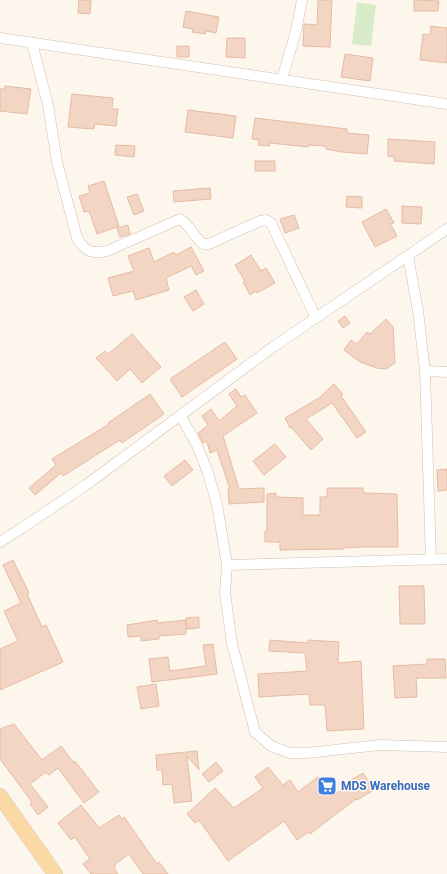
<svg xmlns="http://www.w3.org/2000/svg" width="447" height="874" font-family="Roboto,sans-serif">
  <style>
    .green { fill: #d8ecc9 }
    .building { fill: #f3d5c3; stroke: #e6bba3 }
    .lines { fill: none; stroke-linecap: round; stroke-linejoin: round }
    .minor-casing { stroke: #d1beb0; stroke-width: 11 }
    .primary-casing { stroke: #dad1cd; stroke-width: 16 }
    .minor { stroke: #fff; stroke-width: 10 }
    .primary { stroke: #fbd9a5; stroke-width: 15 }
    .labels { text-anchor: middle; stroke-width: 3; stroke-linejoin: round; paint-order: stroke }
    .shop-label { font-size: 12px; font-weight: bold; fill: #366cbe; stroke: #fffaf3; text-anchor: start }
  </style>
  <rect width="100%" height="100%" fill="#fdf6ec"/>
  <!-- green -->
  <path class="green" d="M 357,2 L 376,5 L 371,46 L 352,44 Z"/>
  <!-- building -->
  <path class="building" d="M 79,0 L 91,0 L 90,14 L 78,13 Z
    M 318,0 L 332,0 L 330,47 L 303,46 L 304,24 L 317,25 Z
    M 414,0 L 439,1 L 438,11 L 414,11 Z
    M 186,11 L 219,17 L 216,33 L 206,31 L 205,34 L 192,32 L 193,29 L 183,27 Z
    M 431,26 L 447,28 L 447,63 L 420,60 L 423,34 L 430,35 Z
    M 227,38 L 245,38 L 245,58 L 226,57 Z
    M 177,46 L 189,46 L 189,57 L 177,57 Z
    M 345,54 L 373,58 L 370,81 L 341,77 Z
    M 5,86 L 31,89 L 27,114 L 0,111 L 0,89 L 5,89 Z
    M 72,94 L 113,98 L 112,109 L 118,109 L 116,126 L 95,124 L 94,129 L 68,127 Z
    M 188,110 L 236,116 L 233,138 L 185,132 Z
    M 255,118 L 347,129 L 347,133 L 369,135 L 367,154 L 342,152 L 326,149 L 326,146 L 308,145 L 308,147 L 270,143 L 269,146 L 258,145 L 259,140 L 252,139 Z
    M 388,139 L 435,142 L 434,164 L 394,161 L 394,157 L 388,156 Z
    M 116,145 L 135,146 L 134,157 L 115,155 Z
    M 255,161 L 275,161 L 275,171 L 255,171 Z
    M 104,181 L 119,226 L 97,234 L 89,211 L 84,212 L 79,196 L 90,193 L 88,186 Z
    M 210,188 L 211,199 L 174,202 L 173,191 Z
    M 137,194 L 144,211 L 134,215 L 127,197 Z
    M 347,196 L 362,197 L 362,208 L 346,207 Z
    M 402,206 L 422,207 L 421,224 L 402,223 Z
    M 386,209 L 394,223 L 390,223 L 397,236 L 375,247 L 362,222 Z
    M 294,215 L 299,228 L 285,233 L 280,219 Z
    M 128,225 L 130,234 L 120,237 L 117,228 Z
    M 191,247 L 204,271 L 196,275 L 191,266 L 166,278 L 169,290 L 136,300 L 133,291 L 113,296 L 108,278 L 134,271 L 128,256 L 149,248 L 154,262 L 174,252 L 176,255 Z
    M 251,255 L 261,271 L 266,268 L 275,283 L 257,293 L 256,291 L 250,295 L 243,282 L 245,281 L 235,265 Z
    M 196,290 L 204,304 L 193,311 L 184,297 Z
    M 345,316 L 350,323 L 343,328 L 338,321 Z
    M 386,319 L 393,327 L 395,363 L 386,369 L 377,368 L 360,362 L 344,350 L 351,340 L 357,344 L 367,332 L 370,334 Z
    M 132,334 L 161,367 L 142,383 L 130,369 L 117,381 L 96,358 L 105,351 L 108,354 Z
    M 225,342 L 237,359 L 182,397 L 170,379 Z
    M 334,384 L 343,394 L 341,396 L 366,432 L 357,438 L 332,403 L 306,419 L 323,439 L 311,450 L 291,427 L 290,428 L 285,418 L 319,398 Z
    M 236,389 L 241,397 L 245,395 L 257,413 L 223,436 L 239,489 L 264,488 L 264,502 L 229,504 L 228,489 L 230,489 L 217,450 L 210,453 L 207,441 L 203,443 L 198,433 L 208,425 L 202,416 L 211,409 L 219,421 L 237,406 L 229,394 Z
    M 150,394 L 164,414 L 122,443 L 120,440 L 63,476 L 61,473 L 35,495 L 29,488 L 56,465 L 52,459 L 109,424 L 108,423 Z
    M 275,444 L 286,457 L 264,475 L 253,461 Z
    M 185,460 L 193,470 L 172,486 L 164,476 Z
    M 447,469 L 447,490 L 438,491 L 437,470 Z
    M 327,488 L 363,488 L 364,493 L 397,494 L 398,547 L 362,547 L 344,548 L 344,549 L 280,550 L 280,542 L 265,542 L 265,531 L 267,531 L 267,494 L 276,493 L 276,497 L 303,498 L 303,515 L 320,515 L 320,497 L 327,497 Z
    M 13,560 L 29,593 L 27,594 L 42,627 L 46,625 L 63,662 L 0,690 L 0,649 L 18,641 L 4,611 L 21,603 L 3,565 Z
    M 399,586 L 424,586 L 425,624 L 400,624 Z
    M 199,617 L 199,628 L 187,629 L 186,618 Z
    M 157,620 L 158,623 L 186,620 L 186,634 L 159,636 L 159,639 L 141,641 L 141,636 L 128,637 L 127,625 Z
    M 270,640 L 308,643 L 308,640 L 339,642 L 338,663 L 361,661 L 364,729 L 327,731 L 325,705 L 310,705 L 309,694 L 259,697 L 258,674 L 307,671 L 305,653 L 269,651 Z
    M 213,644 L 217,674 L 152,682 L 149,659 L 168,657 L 170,671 L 206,666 L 203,645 Z
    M 427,659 L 445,659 L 446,678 L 416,678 L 417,697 L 395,698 L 393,666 L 427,664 Z
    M 156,684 L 159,706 L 141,709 L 137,687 Z
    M 14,724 L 42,760 L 61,746 L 74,763 L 75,761 L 99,792 L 84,803 L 58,768 L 49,775 L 46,772 L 30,784 L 48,807 L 38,815 L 30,804 L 32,802 L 0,759 L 0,729 Z
    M 197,751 L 199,770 L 187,756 L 192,801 L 174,803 L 172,784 L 163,785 L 162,770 L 157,770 L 156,755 Z
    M 216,762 L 223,771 L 209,782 L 202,774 Z
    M 268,767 L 283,785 L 290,780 L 298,792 L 318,777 L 333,796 L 348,785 L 346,783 L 363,773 L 374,790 L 357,800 L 356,799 L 310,834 L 308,832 L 297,840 L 284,821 L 228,861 L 199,820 L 195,823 L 187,814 L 215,788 L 234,808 L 263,788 L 255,777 Z
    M 81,805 L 99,828 L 119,815 L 122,819 L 124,817 L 157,864 L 159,862 L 168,874 L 143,874 L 129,854 L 114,865 L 116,866 L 114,868 L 118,874 L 91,874 L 83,864 L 90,859 L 75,837 L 71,840 L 58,823 Z"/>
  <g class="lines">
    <!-- minor casing -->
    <g class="minor-casing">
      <path id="minor" d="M 0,38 L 447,104
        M 32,43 L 48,105 L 57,162 L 77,238 C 86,252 91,254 107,251 L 180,219 C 190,225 194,237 203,244 L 209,244 L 260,221 L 266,220 L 271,223 L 316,318
        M 282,79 L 296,31 L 302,0
        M 408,256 L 418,311 L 425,371 L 431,560
        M 425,371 L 447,372
        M 180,415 L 197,445 L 208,473 L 217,504 L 227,565 L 225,593 L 232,644 L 255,732 L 271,746 L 290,753 L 307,753 L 380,745 L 447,747
        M 0,542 L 22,528 L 86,485 L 273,347 L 447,229
        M 227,565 L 447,559"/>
    </g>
    <!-- primary casing -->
    <g class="primary-casing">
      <path id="primary" d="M 0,796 L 55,874"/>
    </g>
    <!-- minor -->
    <use href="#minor" class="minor"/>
    <!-- primary -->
    <use href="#primary" class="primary"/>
  </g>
  <!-- icons -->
  <defs>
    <g id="supermarket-square" transform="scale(1)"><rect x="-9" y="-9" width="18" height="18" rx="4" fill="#3f7fe0" stroke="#fffaf3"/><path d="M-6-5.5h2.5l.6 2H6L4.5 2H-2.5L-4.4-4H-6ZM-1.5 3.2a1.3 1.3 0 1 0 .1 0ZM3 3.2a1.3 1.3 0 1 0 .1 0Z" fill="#fff"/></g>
  </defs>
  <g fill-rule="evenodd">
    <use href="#supermarket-square" x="327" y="786"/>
  </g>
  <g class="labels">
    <!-- shop labels -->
    <g class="shop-label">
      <text x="341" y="790">MDS Warehouse</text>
    </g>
  </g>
</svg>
